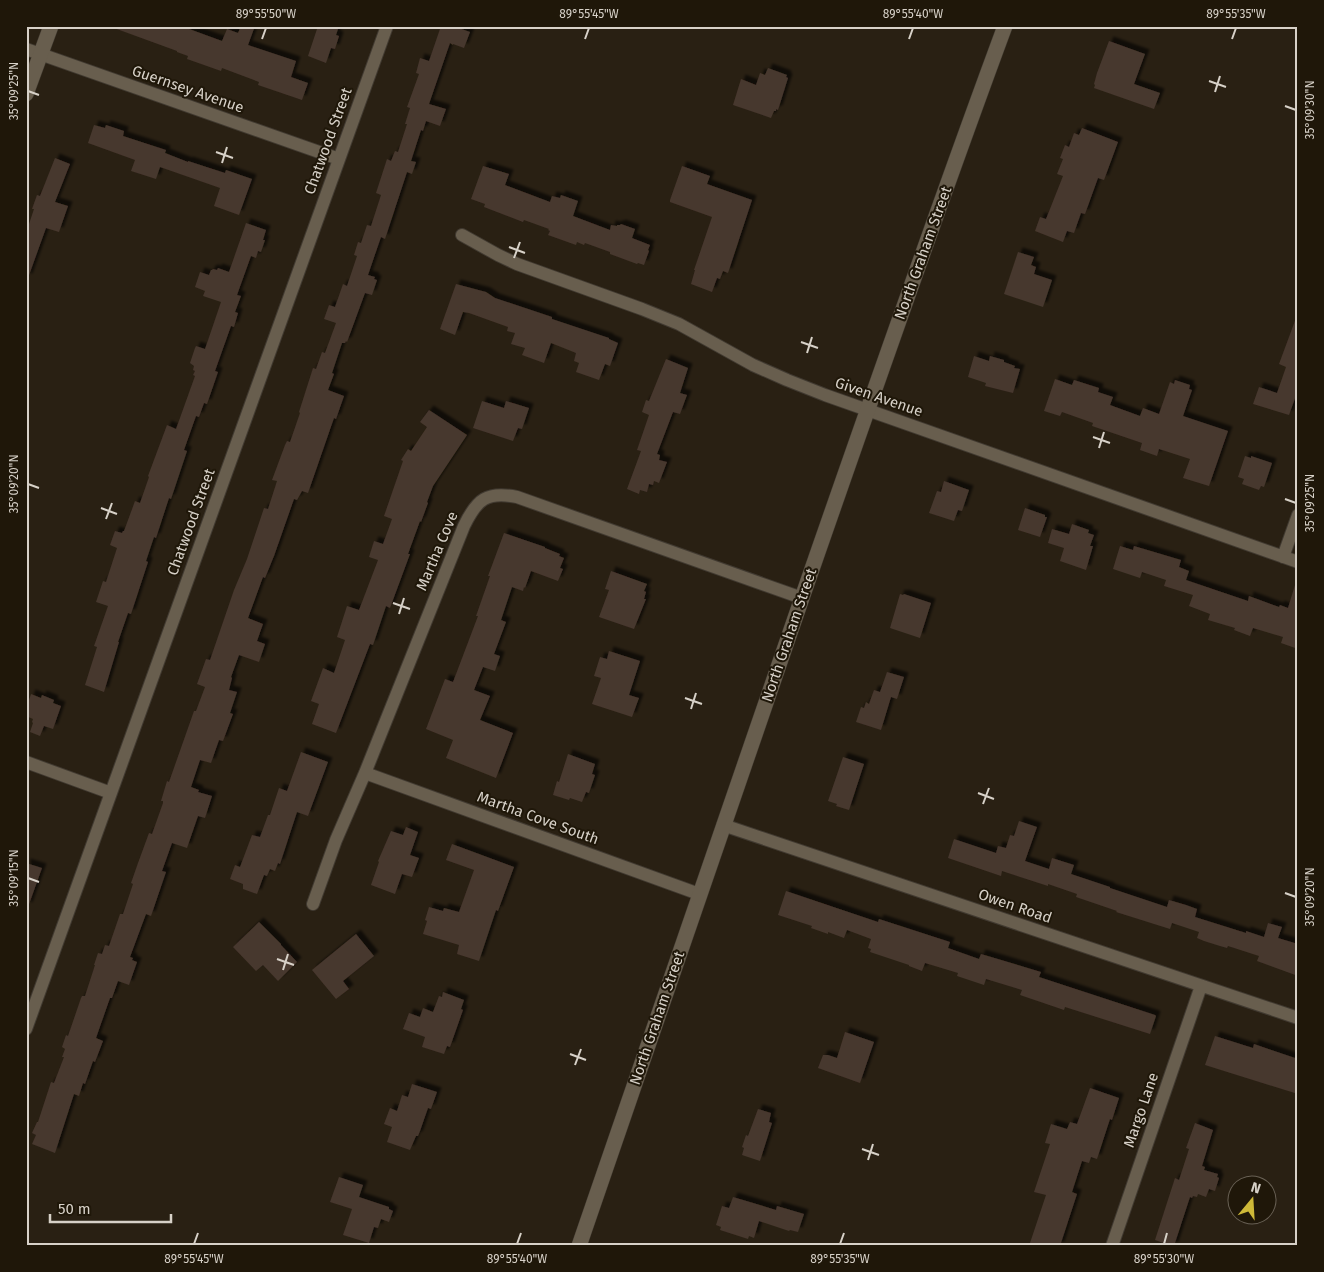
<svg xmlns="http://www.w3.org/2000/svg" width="1324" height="1272" font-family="'Fira Sans',sans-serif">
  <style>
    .building { fill: #47372e; filter: url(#shadow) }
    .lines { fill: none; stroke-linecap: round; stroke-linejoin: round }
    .street-casing { stroke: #413a31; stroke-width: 14 }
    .secondary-casing { stroke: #413a31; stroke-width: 16 }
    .street { stroke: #685e4e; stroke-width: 12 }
    .secondary { stroke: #685e4e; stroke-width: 15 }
    .ticks { fill: none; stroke: #d7d1c8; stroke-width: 2 }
    .labels { text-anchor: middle; stroke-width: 4; stroke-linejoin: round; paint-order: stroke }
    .street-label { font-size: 15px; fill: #d7d1c8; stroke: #1f1709 }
    .neatline { fill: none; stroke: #d7d1c8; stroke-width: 2 }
    .ticks-label { font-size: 12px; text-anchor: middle; fill: #d7d1c8 }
  </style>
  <defs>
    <filter id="shadow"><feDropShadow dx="4.5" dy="-4.5" stdDeviation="1" flood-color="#0009"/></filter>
  </defs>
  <rect width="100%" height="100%" fill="#292013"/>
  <!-- building -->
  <path class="building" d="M 114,26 L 181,26 L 222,41 L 227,29 L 238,33 L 241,26 L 255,26 L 248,45 L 296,61 L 291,77 L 308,83 L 302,100 L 258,85 L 259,82 L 222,68 L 221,71 L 187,59 L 188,56 L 177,52 L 177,51 L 114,28 Z
    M 318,26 L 339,26 L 336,35 L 339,36 L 335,49 L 331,48 L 326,63 L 308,56 Z
    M 441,26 L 453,26 L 470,32 L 464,48 L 453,44 L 453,45 L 450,43 L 429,104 L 446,109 L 440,126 L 426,121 L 423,131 L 421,130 L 411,161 L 416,162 L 412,174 L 407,172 L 385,239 L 381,237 L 368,275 L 375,277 L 374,279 L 377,280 L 372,295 L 365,293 L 347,342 L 346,341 L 345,343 L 342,343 L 332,373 L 334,374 L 328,390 L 344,396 L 336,419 L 334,418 L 308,493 L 302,491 L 297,500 L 294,499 L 274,556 L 265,578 L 263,577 L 248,618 L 263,624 L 257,641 L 265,644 L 259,662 L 239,655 L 231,677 L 232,678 L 229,690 L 237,692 L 230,713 L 233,714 L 223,741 L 219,740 L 211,763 L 200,760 L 191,787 L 199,790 L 198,792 L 212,796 L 205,818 L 198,816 L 187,848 L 172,843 L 162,871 L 166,872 L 151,916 L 146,914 L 130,957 L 133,958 L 132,960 L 137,962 L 129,985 L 118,981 L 112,998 L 110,998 L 96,1038 L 103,1041 L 95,1062 L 93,1061 L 85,1084 L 83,1083 L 79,1096 L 74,1094 L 55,1153 L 32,1144 L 36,1135 L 32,1133 L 37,1122 L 38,1122 L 51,1082 L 54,1083 L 64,1057 L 62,1057 L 65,1049 L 62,1047 L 66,1035 L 68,1036 L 81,998 L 82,996 L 85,996 L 95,965 L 94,965 L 98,953 L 102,954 L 105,945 L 109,946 L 120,914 L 123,914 L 133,884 L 131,883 L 138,863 L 149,833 L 152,834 L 163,803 L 163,801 L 161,801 L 167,781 L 169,782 L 194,711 L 196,711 L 205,687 L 197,684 L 206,659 L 210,660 L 234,590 L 247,559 L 264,508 L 268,509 L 277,481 L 272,480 L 285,445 L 287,441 L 290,442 L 300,413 L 299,412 L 313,368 L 316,369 L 322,352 L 325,353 L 336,323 L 324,319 L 329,305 L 335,307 L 343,284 L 347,286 L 357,256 L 354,255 L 358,242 L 361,243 L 367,225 L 371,226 L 381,195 L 376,193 L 387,159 L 391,161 L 395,151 L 398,152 L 407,124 L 405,124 L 410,108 L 407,107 L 419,74 L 416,73 L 420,58 L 429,61 Z
    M 1109,41 L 1145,54 L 1134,84 L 1160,93 L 1154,109 L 1094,88 L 1095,85 L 1094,84 L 1097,73 Z
    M 768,68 L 787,75 L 786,77 L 788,78 L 778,110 L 776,109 L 776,111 L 774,111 L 771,118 L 733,105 L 741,79 L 756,85 L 760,73 L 765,75 Z
    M 94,125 L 105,128 L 106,125 L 124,131 L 123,136 L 166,150 L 165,153 L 188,162 L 188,161 L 225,173 L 226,170 L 252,179 L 239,215 L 214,206 L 220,188 L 160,167 L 156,179 L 131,171 L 135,160 L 88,143 Z
    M 1082,128 L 1118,142 L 1104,180 L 1098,178 L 1085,214 L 1081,213 L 1074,233 L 1067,231 L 1063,242 L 1035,231 L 1040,217 L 1046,219 L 1063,176 L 1057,174 L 1063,159 L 1060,158 L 1065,145 L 1069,147 L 1074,133 L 1079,135 Z
    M 55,158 L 70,164 L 55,202 L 68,206 L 59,232 L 46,228 L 28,278 L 26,278 L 26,233 L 34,209 L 32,209 L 37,195 L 40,196 Z
    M 483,166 L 509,174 L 505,185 L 550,202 L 552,196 L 560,198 L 561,195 L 578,201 L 573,216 L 610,230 L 611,225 L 617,226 L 617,225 L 620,225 L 621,224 L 635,229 L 632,238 L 650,245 L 648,250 L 649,251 L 644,265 L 638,263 L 637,264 L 610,254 L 610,252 L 585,243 L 584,245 L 577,242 L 576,245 L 548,235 L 550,231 L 548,230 L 549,229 L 524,220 L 523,222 L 484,207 L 485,204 L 471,199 Z
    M 682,166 L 710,176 L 707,184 L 752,200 L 728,273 L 723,271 L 720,279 L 717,278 L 712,292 L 691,284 L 695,270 L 694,270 L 712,217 L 670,202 L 670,200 Z
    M 246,223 L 266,230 L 263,240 L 265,240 L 261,252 L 258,251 L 256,258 L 251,256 L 237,295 L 241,296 L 235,312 L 238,313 L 234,327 L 231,326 L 215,371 L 218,372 L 207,404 L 204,403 L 199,417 L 196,416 L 184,450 L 187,451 L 171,499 L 169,498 L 156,538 L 154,537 L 146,561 L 148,562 L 131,614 L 128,613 L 118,642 L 119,642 L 104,692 L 85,685 L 97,647 L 94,646 L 108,606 L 96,602 L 103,581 L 106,582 L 117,548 L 110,545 L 115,531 L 122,533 L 123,531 L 124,531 L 135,501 L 140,503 L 149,477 L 148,476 L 167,425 L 176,429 L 195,376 L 193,375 L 195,371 L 193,370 L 194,366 L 190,363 L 195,348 L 196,346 L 205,349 L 221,302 L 203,296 L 205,291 L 195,287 L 200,272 L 209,275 L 211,270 L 212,270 L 213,269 L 217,270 L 218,268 L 229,272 Z
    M 1018,252 L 1034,257 L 1031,265 L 1036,267 L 1034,274 L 1052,280 L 1043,307 L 1004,294 Z
    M 456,284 L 486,292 L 495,298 L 552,317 L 552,319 L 609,338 L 609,339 L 618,343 L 610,366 L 605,364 L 599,380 L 576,372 L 579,363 L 574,361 L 576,353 L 551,343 L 544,363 L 522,355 L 525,348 L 511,344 L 515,333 L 507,331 L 508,327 L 469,313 L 463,312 L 455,335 L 440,329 Z
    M 1296,318 L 1298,318 L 1298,390 L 1289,415 L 1253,404 L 1259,387 L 1277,393 L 1286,367 L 1279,364 Z
    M 974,356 L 989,361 L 990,356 L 1004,360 L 1004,362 L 1015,366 L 1014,368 L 1020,369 L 1013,393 L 985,386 L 986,383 L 968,377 Z
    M 666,359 L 688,368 L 680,393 L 687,395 L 680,414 L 673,412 L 657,454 L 660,455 L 659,460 L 667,462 L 659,483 L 654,481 L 653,485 L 649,484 L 647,492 L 640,490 L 639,494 L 627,489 L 641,451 L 637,450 L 649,415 L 642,412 L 646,400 L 649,401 Z
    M 1055,379 L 1072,385 L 1074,380 L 1099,388 L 1098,392 L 1113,397 L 1110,405 L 1140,416 L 1143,408 L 1159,414 L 1170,382 L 1174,384 L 1175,380 L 1190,385 L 1189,389 L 1192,390 L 1183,416 L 1228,431 L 1209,486 L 1183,478 L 1190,459 L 1159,449 L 1157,456 L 1140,450 L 1142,443 L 1092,426 L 1093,423 L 1062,412 L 1060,416 L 1044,411 Z
    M 482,401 L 504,408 L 506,401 L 529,408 L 522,429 L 518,428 L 513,441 L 473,428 Z
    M 429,410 L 467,435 L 433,486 L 427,502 L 428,503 L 421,522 L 420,521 L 408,554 L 410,554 L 390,608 L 386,606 L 373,645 L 370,644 L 336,733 L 312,724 L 319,704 L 311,701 L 323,668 L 334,673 L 345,640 L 337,637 L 347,606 L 359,610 L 378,560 L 369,557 L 374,541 L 383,544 L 392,519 L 384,516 L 403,461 L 401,460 L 408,449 L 411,451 L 427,427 L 420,422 Z
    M 1245,456 L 1251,458 L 1251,456 L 1272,463 L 1264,487 L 1261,486 L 1259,490 L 1242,484 L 1244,479 L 1238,477 Z
    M 944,481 L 969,490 L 962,511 L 958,510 L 954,521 L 929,513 L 937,491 L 941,492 Z
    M 1025,508 L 1045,515 L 1045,517 L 1047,517 L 1040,537 L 1018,530 Z
    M 1072,524 L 1089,530 L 1088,533 L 1094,535 L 1090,546 L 1093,546 L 1086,570 L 1060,561 L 1064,548 L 1048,543 L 1052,529 L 1069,534 Z
    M 504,533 L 545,547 L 545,548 L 560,554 L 559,556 L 564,558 L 560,568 L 563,569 L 558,581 L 531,571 L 525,588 L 524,587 L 523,591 L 512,587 L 501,620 L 506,622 L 494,654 L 500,656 L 495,671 L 483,667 L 474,690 L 490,696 L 480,720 L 513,733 L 496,778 L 446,758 L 453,740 L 426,729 L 445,679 L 453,682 L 478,616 L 476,616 L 490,576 L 488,576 Z
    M 1120,546 L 1133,550 L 1134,546 L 1181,560 L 1179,567 L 1189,571 L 1186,580 L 1248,601 L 1249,596 L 1279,607 L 1280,605 L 1288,608 L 1295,585 L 1298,585 L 1298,649 L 1281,643 L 1283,637 L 1253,628 L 1250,636 L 1234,630 L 1235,628 L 1208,620 L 1210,614 L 1189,606 L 1193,595 L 1164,586 L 1166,580 L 1142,572 L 1140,578 L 1113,569 Z
    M 611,571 L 647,584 L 644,591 L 646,592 L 644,599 L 646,599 L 634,629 L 599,617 L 609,590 L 605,589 Z
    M 900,594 L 903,595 L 904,594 L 931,603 L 920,638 L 890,628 Z
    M 609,651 L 640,661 L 629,695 L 639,698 L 632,717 L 592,704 L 601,678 L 594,676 L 600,657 L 607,659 Z
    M 887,672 L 904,677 L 897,699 L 891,697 L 881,730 L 856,722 L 861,707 L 864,708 L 866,702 L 869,704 L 874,690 L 880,692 Z
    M 31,694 L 41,698 L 42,695 L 54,700 L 53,703 L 61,706 L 53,729 L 44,726 L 40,736 L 30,732 L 33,723 L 32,722 L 33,719 L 26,716 L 26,709 Z
    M 301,752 L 328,762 L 308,816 L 297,812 L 280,864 L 278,863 L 275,871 L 270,869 L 267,876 L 264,875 L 257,894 L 243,889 L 243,884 L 230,879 L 235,865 L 240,867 L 252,835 L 260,837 L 268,815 L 270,815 L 279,788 L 287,791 Z
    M 568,754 L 595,764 L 592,774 L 595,775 L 589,793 L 586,792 L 582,802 L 570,798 L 569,800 L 553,795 L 557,781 L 559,782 Z
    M 843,757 L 864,764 L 849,810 L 836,806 L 837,804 L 828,801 Z
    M 1019,821 L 1037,827 L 1025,861 L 1049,869 L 1052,858 L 1074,865 L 1071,874 L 1110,887 L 1110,888 L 1167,907 L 1169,900 L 1186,905 L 1197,909 L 1195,917 L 1246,933 L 1246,931 L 1264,937 L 1268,923 L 1282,927 L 1278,938 L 1298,944 L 1298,976 L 1257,961 L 1259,956 L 1228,946 L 1227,948 L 1220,946 L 1204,941 L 1197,938 L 1199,932 L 1172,923 L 1170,929 L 1116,912 L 1117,911 L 1076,897 L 1077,894 L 1048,884 L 1048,886 L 1002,871 L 1001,876 L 948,858 L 954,839 L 996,853 L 998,846 L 1006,848 L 1010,835 L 1014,836 Z
    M 406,827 L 418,832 L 410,855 L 419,858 L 412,877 L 402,874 L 395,894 L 371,885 L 379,862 L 378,861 L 391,831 L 403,835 Z
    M 452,844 L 514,867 L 498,911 L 496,910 L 479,961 L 457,954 L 459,945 L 423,934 L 427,921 L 425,920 L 429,907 L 443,911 L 444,908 L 459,912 L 474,870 L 446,860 Z
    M 26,863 L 42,868 L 28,907 L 26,906 Z
    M 786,891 L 878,922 L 879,919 L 950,942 L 948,948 L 979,959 L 981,954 L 1041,972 L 1039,977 L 1155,1015 L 1156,1016 L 1150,1034 L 1065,1007 L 1064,1010 L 1020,995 L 1022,990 L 986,979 L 984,985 L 957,976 L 958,973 L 925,963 L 922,971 L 909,966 L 909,965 L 870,952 L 871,949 L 868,948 L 871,939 L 847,930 L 844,938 L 828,932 L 828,934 L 811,928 L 812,926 L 778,915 Z
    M 259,922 L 281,944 L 281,945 L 297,962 L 278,981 L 263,965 L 256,971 L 233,947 Z
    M 356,934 L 374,956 L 343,981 L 349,989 L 336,999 L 312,970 Z
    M 443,992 L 464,1000 L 461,1009 L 463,1010 L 450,1047 L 447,1046 L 444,1054 L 422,1047 L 425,1037 L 403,1029 L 409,1013 L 420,1017 L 423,1008 L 433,1012 L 439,996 L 442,997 Z
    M 845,1032 L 874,1042 L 860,1083 L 818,1068 L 823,1055 L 828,1055 L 837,1058 Z
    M 1215,1036 L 1253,1048 L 1254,1044 L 1298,1059 L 1298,1094 L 1205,1065 Z
    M 412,1084 L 437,1092 L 431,1109 L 428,1108 L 420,1131 L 418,1136 L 416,1136 L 410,1150 L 387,1142 L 392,1127 L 384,1124 L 390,1108 L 397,1111 L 402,1095 L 408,1097 Z
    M 1090,1088 L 1119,1098 L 1112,1120 L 1110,1119 L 1097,1159 L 1091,1157 L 1089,1163 L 1082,1161 L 1072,1192 L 1077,1194 L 1060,1246 L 1037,1246 L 1030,1243 L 1046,1195 L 1034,1192 L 1050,1144 L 1045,1143 L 1051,1124 L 1067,1129 L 1070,1122 L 1077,1124 Z
    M 758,1109 L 771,1113 L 769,1122 L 772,1123 L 760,1161 L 742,1155 L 744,1148 L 742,1147 L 746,1135 L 748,1136 Z
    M 1195,1123 L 1213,1130 L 1202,1166 L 1205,1167 L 1204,1170 L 1218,1174 L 1217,1177 L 1219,1178 L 1215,1191 L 1209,1189 L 1206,1197 L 1198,1194 L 1197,1197 L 1193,1196 L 1192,1198 L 1190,1197 L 1174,1246 L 1172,1246 L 1155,1240 L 1175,1178 L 1179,1180 L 1189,1149 L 1186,1148 Z
    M 339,1177 L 363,1185 L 359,1197 L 389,1207 L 389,1209 L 393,1211 L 389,1222 L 381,1219 L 378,1228 L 374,1227 L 369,1243 L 343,1235 L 352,1209 L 330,1202 Z
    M 733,1197 L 776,1210 L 777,1206 L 804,1214 L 798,1232 L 790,1230 L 789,1231 L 759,1221 L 754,1238 L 749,1236 L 748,1239 L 720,1230 L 721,1227 L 716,1225 L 722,1206 L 729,1208 Z"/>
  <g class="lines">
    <!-- street casing -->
    <g class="street-casing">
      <path id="street" d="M 26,49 L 339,159
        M 462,235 L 498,255 L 517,264 L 642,309 L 679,324 L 753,365 L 787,380 L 825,395 L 1298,562
        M 1283,557 L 1298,515
        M 26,762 L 111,793
        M 365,773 L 699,894
        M 723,825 L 1298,1018
        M 313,904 L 336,840 L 365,773 L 464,526 C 477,499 487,491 517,497 L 802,598
        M 26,1029 L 387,26
        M 1112,1246 L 1201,986"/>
    </g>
    <!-- secondary casing -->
    <g class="secondary-casing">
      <path id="secondary" d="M 26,94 L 51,26
        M 579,1246 C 653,1029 728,812 803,595 C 869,405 935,215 1005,26"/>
    </g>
    <!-- street -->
    <use href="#street" class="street"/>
    <!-- secondary -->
    <use href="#secondary" class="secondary"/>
  </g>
  <!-- ticks -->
  <path class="ticks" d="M 262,39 L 266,28M 585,39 L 589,28M 909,39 L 913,28M 1232,39 L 1236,28M 1209,81 L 1226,87M 28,91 L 39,95M 1215,92 L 1220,76M 1285,106 L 1296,110M 216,152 L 233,158M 222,163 L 227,147M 509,247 L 525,253M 514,258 L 520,242M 801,342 L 818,348M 807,353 L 812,337M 1093,437 L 1110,443M 1099,448 L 1104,432M 28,484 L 39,488M 1285,499 L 1296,503M 101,508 L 117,514M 106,519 L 112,503M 393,603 L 410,609M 399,614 L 404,598M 685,698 L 702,704M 691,709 L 696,693M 978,793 L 994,799M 983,804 L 989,788M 28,878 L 39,882M 1285,893 L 1296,897M 277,959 L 294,965M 283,970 L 288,954M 570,1054 L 586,1060M 575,1065 L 581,1049M 862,1149 L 879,1155M 868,1160 L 873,1144M 194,1244 L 198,1233M 517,1244 L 521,1233M 840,1244 L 844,1233M 1164,1244 L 1167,1233"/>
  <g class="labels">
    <!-- street labels -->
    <g class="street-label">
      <text transform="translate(188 89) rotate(19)" y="5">Guernsey Avenue</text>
      <text transform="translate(328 141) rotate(-70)" y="5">Chatwood Street</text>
      <text transform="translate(923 253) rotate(-70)" y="5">North Graham Street</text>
      <text transform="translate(879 397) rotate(19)" y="5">Given Avenue</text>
      <text transform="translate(191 522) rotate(-70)" y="5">Chatwood Street</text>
      <text transform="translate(437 551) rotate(-67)" y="5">Martha Cove</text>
      <text transform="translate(789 635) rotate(-71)" y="5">North Graham Street</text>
      <text transform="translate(538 818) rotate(20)" y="5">Martha Cove South</text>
      <text transform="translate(1015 906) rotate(19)" y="5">Owen Road</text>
      <text transform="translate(657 1018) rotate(-71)" y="5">North Graham Street</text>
      <text transform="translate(1141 1110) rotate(-71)" y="5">Margo Lane</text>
    </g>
  </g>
  <!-- border -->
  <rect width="1324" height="1272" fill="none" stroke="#1f1709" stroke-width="55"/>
  <!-- north arrow -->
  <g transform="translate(1252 1200) rotate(18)"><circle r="24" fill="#1f1709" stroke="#696155"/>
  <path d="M0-4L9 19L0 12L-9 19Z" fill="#ceb938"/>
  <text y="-8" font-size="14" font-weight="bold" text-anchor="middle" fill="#d7d1c8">N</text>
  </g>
  <!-- scale -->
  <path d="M50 1214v8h121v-8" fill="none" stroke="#d7d1c8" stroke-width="2.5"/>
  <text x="58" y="1214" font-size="15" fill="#d7d1c8" stroke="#1f1709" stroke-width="4" paint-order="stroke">50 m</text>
  <rect x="28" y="28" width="1268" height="1216" class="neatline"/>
  <g class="ticks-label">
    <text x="266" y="18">89°55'50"W</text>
    <text x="589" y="18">89°55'45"W</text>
    <text x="913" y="18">89°55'40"W</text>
    <text x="1236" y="18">89°55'35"W</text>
    <text transform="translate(14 91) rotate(-90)" y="4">35°09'25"N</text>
    <text transform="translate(1310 110) rotate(-90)" y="4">35°09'30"N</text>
    <text transform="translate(14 484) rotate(-90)" y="4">35°09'20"N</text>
    <text transform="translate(1310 503) rotate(-90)" y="4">35°09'25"N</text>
    <text transform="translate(14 878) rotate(-90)" y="4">35°09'15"N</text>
    <text transform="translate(1310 897) rotate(-90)" y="4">35°09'20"N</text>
    <text x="194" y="1263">89°55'45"W</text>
    <text x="517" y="1263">89°55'40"W</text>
    <text x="840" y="1263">89°55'35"W</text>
    <text x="1164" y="1263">89°55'30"W</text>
  </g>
</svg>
